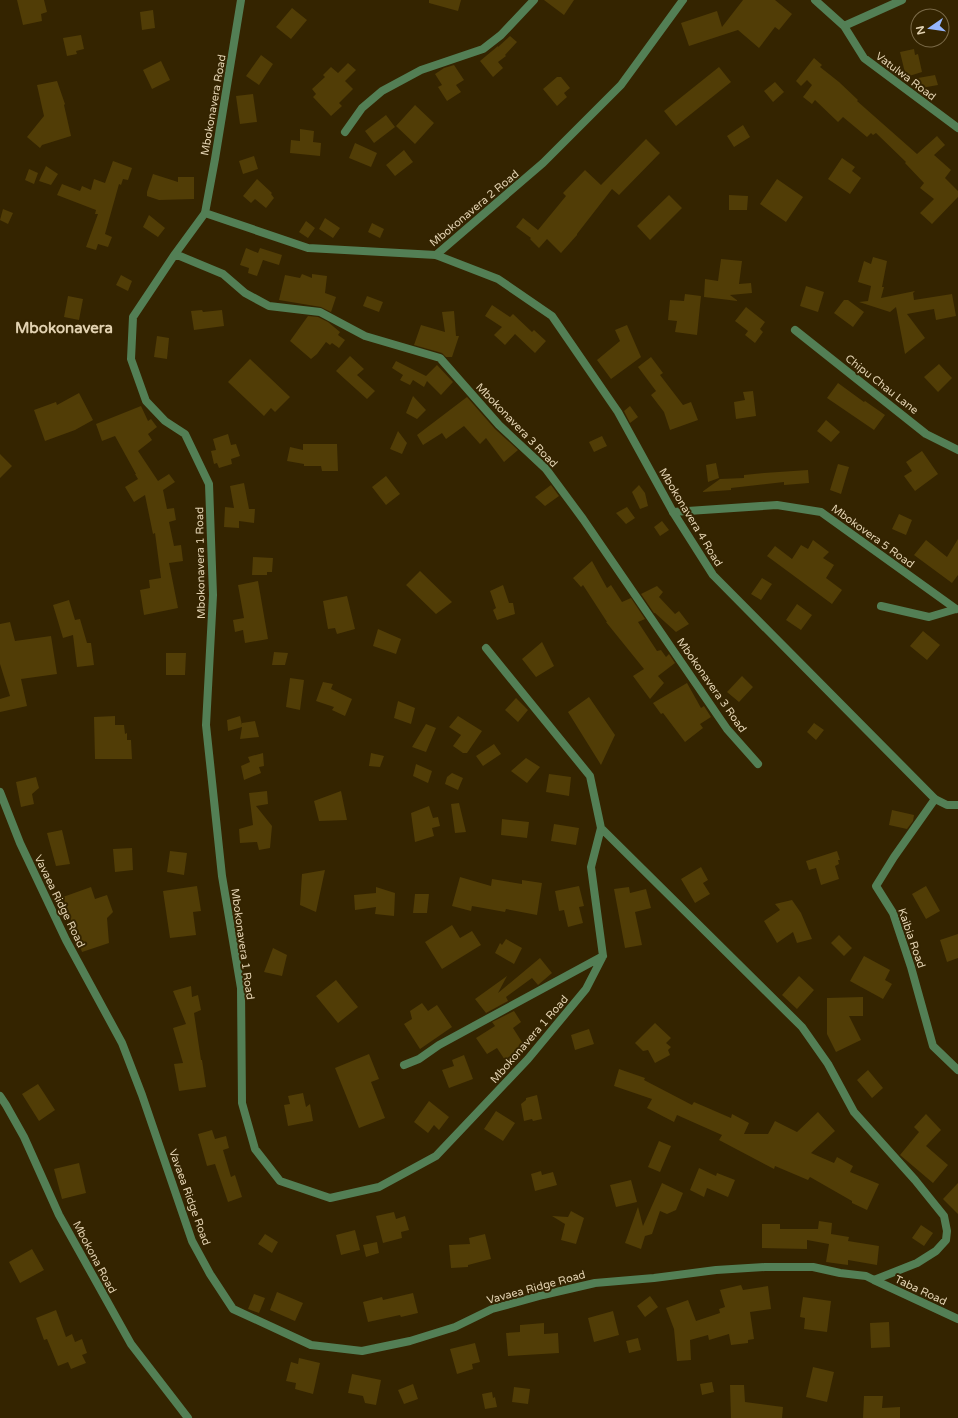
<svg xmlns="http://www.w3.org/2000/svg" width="958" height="1418" font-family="'Varela Round',sans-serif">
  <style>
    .building { fill: #513d06 }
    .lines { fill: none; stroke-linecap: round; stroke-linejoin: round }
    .minor { stroke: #537f55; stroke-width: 8 }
    .tertiary { stroke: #537f55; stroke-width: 8 }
    .labels { text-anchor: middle; stroke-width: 4; stroke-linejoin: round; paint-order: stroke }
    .street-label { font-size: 11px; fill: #e2d2b1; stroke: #342400 }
    .district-label { font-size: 15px; font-weight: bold; fill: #e2d2b1; stroke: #342400 }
  </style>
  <rect width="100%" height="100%" fill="#342400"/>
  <!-- building -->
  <path class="building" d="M 17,0 L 44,0 L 47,12 L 41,14 L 42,21 L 23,25 Z
    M 429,0 L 461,0 L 458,11 L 429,3 Z
    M 544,0 L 574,0 L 564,15 Z
    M 743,0 L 775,0 L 792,14 L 779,30 L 775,27 L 759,48 L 738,30 L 689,46 L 681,23 L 717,11 L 722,27 Z
    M 292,8 L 307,20 L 291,39 L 276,27 Z
    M 153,10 L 155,28 L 142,30 L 140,12 Z
    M 81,35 L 84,49 L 76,51 L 77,54 L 67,56 L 63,38 Z
    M 510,36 L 517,42 L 505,55 L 506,56 L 498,62 L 503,68 L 493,77 L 480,61 L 498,46 L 498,47 Z
    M 914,49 L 915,55 L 918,54 L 922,72 L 906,77 L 900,52 Z
    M 261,55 L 273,64 L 259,85 L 246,76 Z
    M 814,58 L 822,65 L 820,67 L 839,82 L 858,100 L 857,101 L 917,154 L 937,136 L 945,145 L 934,155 L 951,170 L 945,178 L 958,191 L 958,197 L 932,224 L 920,213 L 934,199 L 920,188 L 924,183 L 905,163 L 906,162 L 876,133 L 873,135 L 871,133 L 867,137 L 843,117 L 838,122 L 815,100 L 812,104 L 803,97 L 812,85 L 807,80 L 801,86 L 796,81 Z
    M 161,61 L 170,80 L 152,89 L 143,70 Z
    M 348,63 L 356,70 L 345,81 L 353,89 L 339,103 L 342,106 L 331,116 L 313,97 L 316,94 L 312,89 L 325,77 L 323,75 L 331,67 L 338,73 Z
    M 454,65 L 464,80 L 456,85 L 461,92 L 447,101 L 438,87 L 442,85 L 435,74 L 444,68 Z
    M 719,67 L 731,82 L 676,126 L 664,111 Z
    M 935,75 L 938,85 L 921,88 L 918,78 Z
    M 557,77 L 561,77 L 570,88 L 564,93 L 567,97 L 557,106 L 543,89 Z
    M 57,81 L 65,104 L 64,105 L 71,136 L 42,145 L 40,148 L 27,137 L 44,116 L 37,85 Z
    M 775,82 L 784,92 L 773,102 L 764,91 Z
    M 253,94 L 257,122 L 240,124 L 236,96 Z
    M 415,105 L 434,123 L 415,144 L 396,126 Z
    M 386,115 L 395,127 L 374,143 L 365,131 Z
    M 743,125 L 750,137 L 734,147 L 727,136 Z
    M 300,129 L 314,131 L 313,142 L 321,143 L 320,156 L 290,153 L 291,140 L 300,141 Z
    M 646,139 L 660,153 L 619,195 L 612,189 L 577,234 L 577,235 L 561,253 L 547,239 L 539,248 L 530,239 L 531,238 L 516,227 L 523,218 L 538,230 L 566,196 L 563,193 L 585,170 L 601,185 Z
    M 355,143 L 377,153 L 371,167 L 349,158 Z
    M 404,150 L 413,162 L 395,176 L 386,165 Z
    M 254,156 L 258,169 L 243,174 L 239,161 Z
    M 842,158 L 855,167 L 852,171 L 861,178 L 850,194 L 828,179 Z
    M 113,161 L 132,168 L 128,180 L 123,179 L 121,185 L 119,184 L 105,234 L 112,237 L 108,247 L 98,244 L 96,250 L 86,247 L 98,214 L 95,214 L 96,210 L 57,195 L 62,184 L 80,191 L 82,186 L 91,190 L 94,179 L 105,183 Z
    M 46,166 L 58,174 L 51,185 L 39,181 Z
    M 29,169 L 38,173 L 34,184 L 25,180 Z
    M 153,174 L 178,182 L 178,177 L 194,177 L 194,199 L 159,200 L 147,196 L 147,192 Z
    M 257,179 L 272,193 L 271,194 L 274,198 L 266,208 L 255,199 L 251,203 L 243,196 Z
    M 777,179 L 803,197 L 786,222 L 760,204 Z
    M 669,195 L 682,208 L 650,240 L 637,226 Z
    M 729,195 L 748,196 L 747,210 L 729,210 Z
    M 3,209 L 13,213 L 8,224 L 0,220 Z
    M 149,215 L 165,228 L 158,237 L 143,227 Z
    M 325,218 L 340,228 L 333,238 L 319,229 Z
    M 306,221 L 315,228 L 308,238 L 299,232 Z
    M 372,223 L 384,229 L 380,238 L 368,232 Z
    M 246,248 L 258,253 L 260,248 L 282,255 L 279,265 L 263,260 L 257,276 L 248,273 L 249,268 L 240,265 Z
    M 873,257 L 887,261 L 882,287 L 884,287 L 881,298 L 915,291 L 913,293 L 914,300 L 952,294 L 956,316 L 936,320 L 934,309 L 907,314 L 925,338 L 905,354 L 896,307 L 890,312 L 859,302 L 868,301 L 871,286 L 858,282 L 864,261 L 871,264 Z
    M 721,259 L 742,261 L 739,284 L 751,283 L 752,293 L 730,295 L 738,301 L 704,297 L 705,279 L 718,281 Z
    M 302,274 L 312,278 L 312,274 L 327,276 L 325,293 L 336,297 L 331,312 L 321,307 L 279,300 L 285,275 L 300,278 Z
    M 121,275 L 132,281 L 128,291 L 116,285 Z
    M 806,286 L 824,292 L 818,312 L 800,306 Z
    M 685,294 L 701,296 L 697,335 L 675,332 L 677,321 L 668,320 L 670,300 L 684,301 Z
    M 68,296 L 83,299 L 79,320 L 64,317 Z
    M 367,296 L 383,302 L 379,312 L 363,306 Z
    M 844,300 L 848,300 L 864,312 L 853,327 L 834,313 Z
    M 492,305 L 510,317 L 513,314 L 532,332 L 534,330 L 546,341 L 535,353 L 515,334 L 505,345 L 494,335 L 502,327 L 485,316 Z
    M 746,307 L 765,322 L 760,329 L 763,332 L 755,343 L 745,335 L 748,331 L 735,321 Z
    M 202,310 L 203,312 L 222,310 L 224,326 L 194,330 L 191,311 Z
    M 454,311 L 456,336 L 459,336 L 452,357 L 446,357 L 442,353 L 414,345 L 421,325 L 445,332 L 442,312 Z
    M 308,316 L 318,317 L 328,322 L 340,332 L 338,335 L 345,340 L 339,348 L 332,343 L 330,345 L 326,342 L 317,354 L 311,359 L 290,341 Z
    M 627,325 L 641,357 L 611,379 L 597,360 L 620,341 L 615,330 Z
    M 157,336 L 169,338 L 167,359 L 154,357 Z
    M 350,356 L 364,369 L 357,375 L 375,391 L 367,399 L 336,371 Z
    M 651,357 L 663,373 L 660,375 L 683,405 L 691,402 L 698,420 L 670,430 L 664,412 L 651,395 L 656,391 L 638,367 Z
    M 250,359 L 290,397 L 275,412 L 271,408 L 264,416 L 228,382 Z
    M 396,361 L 426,376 L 437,365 L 453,382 L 441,395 L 427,381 L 424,387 L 413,380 L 410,385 L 400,380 L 403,375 L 392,368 Z
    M 939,364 L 952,378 L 938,392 L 924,377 Z
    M 838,383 L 864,402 L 865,401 L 885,415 L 874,430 L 827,398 Z
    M 753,391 L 756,416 L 736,419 L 734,402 L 745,400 L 743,392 Z
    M 79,393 L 93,420 L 75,430 L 45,441 L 34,410 L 56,402 L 57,405 Z
    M 413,396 L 426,410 L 417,419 L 406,413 Z
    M 467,397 L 495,429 L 518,450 L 504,462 L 486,438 L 480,444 L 464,426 L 446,439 L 442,433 L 423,445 L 417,435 Z
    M 141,406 L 148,421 L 151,419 L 157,427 L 148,434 L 152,440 L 138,451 L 158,481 L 169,474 L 175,482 L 163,490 L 167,509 L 174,508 L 176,520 L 169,522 L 174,546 L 181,545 L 183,561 L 169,563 L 178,608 L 144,615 L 140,590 L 150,588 L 149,580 L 161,578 L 155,533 L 153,534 L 145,495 L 134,502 L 125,487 L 138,479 L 135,474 L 136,474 L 115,436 L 102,441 L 96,424 Z
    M 630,406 L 638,417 L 630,423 L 624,411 Z
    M 826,420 L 840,432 L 831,442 L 817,431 Z
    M 398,431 L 407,443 L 402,454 L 390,449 Z
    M 228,434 L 231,445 L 236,444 L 240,456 L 231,459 L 232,464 L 219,468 L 217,463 L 214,464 L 211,451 L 216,450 L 213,439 Z
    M 602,436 L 607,446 L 594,452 L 589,442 Z
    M 303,444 L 337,444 L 338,471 L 322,471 L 321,466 L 304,466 L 304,464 L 287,461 L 290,447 L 303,450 Z
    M 922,451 L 938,474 L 915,491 L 904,476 L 912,471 L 906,462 Z
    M 0,454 L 12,466 L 0,478 Z
    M 716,463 L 719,478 L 708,482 L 706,465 Z
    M 838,464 L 849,467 L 841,494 L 830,490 Z
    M 808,470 L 809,483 L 784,485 L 784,482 L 731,488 L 731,490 L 702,492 L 720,479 L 744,478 L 744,475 L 764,473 Z
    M 386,476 L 400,494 L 386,505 L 372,487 Z
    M 244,483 L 249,509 L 255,509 L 254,523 L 239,521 L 239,528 L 224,527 L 225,507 L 234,508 L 230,486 Z
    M 551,485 L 559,496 L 545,506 L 535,497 Z
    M 639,485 L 645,493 L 648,506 L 640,509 L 632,492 Z
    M 627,507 L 635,518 L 626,524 L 616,513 Z
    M 899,514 L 912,520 L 906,535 L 892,529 Z
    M 662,521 L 669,530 L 660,536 L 654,527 Z
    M 958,539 L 958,575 L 952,583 L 914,555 L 926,540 L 947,557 Z
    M 813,540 L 829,552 L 823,558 L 834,565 L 826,578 L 842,590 L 832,604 L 767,556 L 775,546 L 792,559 L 801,545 L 808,549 Z
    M 253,557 L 273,558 L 272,572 L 267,572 L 267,575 L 252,575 Z
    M 592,561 L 607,588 L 611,585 L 622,602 L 631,598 L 645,619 L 638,622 L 657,651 L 661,650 L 666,657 L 669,654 L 675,663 L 658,676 L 664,683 L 650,699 L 633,676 L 644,669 L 606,622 L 607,622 L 583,585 L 581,587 L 573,578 Z
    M 420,571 L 452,602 L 436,614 L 406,585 Z
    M 762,578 L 772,584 L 761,600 L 751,594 Z
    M 258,581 L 268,639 L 245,643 L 243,630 L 235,632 L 233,620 L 244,618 L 238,585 Z
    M 503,585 L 509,603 L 513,603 L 515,614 L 497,620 L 493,610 L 496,608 L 490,591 Z
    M 657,586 L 663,592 L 659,597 L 675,614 L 679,611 L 689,624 L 676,632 L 655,613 L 654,613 L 641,594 Z
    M 347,596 L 355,629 L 337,634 L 335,628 L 328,629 L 323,601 Z
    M 69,600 L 75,620 L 80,619 L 87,643 L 91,643 L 94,665 L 77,667 L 73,635 L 63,638 L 53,605 Z
    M 797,604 L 812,615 L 801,630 L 786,620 Z
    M 10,622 L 15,641 L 51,636 L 57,674 L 21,679 L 27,706 L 0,712 L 0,699 L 10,696 L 0,664 L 0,624 Z
    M 378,629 L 401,639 L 396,654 L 373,646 Z
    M 923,631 L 940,645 L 927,660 L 910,646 Z
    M 542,642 L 554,666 L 536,677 L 522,659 Z
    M 274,652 L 288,653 L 285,665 L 272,665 Z
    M 166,653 L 186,653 L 185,675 L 166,675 Z
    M 742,676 L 753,687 L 739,702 L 727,692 Z
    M 290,678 L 304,680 L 300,710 L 286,707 Z
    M 323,682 L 333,684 L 331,689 L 352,699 L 345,716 L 332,710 L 334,707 L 316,701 Z
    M 687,683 L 701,708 L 704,706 L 711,717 L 700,724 L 703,728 L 685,742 L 663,713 L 661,714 L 653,703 Z
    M 589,697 L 615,735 L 601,765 L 568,712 Z
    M 516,698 L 528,710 L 518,722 L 505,710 Z
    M 398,701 L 415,708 L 411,724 L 394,718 Z
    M 115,716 L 115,725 L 124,725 L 125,734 L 127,733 L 127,740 L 131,740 L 132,759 L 95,759 L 94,717 Z
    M 240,716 L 242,725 L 242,723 L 255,721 L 259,737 L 240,739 L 242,727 L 228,731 L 227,720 Z
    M 458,716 L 482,731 L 467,753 L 463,753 L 453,746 L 461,735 L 449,727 Z
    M 814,723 L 824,730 L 816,740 L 807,732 Z
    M 426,724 L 436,728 L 426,752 L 412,747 Z
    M 494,744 L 501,754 L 483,766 L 476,756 Z
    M 263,753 L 264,766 L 259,767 L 261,773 L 244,780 L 241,766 L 250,762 L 248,757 Z
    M 371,753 L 384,756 L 380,767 L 369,766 Z
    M 526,758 L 540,767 L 527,783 L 511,771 Z
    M 416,764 L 432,771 L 428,783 L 413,776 Z
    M 452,773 L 463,778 L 458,790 L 445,784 L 447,777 Z
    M 549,774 L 571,777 L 569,796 L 546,792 Z
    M 36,777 L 39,788 L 32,794 L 34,804 L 21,807 L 16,782 Z
    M 267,791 L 268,804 L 256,806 L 272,826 L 270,848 L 259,850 L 257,842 L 240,843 L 239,829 L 253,825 L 249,793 Z
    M 341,791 L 347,820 L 319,821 L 314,801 Z
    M 459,803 L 466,832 L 455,833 L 451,804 Z
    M 429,806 L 433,818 L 438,817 L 440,826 L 432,828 L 434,836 L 415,842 L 411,813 Z
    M 892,810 L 914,815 L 913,821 L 907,829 L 889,825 Z
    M 502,819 L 529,822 L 527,838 L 501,835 Z
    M 554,824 L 579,828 L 576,845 L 551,841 Z
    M 62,830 L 70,864 L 56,866 L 47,833 Z
    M 132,848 L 133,870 L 115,872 L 113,849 Z
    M 170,851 L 187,853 L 184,875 L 167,872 Z
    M 837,851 L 840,860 L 838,860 L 839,864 L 835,866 L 839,879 L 821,885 L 816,868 L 809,870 L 806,861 Z
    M 701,867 L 708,880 L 703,883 L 710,894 L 695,903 L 681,879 Z
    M 325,870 L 316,912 L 300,905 L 302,874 Z
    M 460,877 L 491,886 L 492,879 L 522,884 L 522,880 L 542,883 L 537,915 L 506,909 L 505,912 L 472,906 L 471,911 L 452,906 Z
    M 197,886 L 201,911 L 193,912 L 196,935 L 170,938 L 163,891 Z
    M 579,886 L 584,906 L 579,907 L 583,923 L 568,927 L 564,910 L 559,911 L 555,891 Z
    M 926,886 L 940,911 L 926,919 L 912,894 Z
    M 91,887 L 95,899 L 107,895 L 113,912 L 107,918 L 109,943 L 82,952 L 63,897 Z
    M 376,887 L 395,893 L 394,916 L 375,914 L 376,907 L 355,910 L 354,895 L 376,893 Z
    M 629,887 L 630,893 L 646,889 L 651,908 L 635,912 L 642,945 L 625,948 L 614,889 Z
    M 415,894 L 429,894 L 427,913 L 413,913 Z
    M 792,900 L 801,913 L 812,939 L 797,943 L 793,932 L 777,943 L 764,921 L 780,910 L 775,904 Z
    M 452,925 L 460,938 L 472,931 L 481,945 L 442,969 L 425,942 Z
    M 958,934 L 958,958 L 947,962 L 940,940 Z
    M 839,935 L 852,948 L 844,956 L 831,943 Z
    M 506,939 L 522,948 L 514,964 L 495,953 L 500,943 L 502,945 Z
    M 273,948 L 287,955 L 282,976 L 264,972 Z
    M 864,956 L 890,970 L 885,980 L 892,984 L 883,999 L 850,981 Z
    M 540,958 L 552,973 L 538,985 L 532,978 L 506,997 L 508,1001 L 486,1013 L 475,999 L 507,976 L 498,993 Z
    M 799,976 L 814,990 L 797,1009 L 782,995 Z
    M 336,980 L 358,1007 L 338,1023 L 316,996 Z
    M 191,986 L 192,997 L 198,995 L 201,1010 L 194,1013 L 201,1060 L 202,1060 L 206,1087 L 179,1091 L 174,1064 L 183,1063 L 173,1028 L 186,1024 L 173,991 Z
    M 863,997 L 863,1016 L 849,1016 L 861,1040 L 836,1052 L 827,1034 L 827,998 Z
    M 422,1003 L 428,1011 L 437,1005 L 452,1027 L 420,1049 L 404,1024 L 412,1019 L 410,1011 Z
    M 514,1011 L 521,1022 L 513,1028 L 527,1050 L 507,1063 L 497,1048 L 487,1054 L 476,1038 L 495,1026 L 492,1022 Z
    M 655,1023 L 671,1038 L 666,1043 L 671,1047 L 668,1050 L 670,1055 L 655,1063 L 648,1050 L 643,1051 L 635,1043 Z
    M 589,1029 L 594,1044 L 575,1050 L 571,1035 Z
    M 369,1054 L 379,1079 L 371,1082 L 385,1118 L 359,1128 L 335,1068 Z
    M 464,1055 L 473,1079 L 449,1088 L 442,1070 L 454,1066 L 452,1060 Z
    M 619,1069 L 645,1078 L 644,1080 L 692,1105 L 694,1102 L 731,1118 L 732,1114 L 749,1123 L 744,1134 L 768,1134 L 775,1121 L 797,1132 L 818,1112 L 835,1131 L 811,1153 L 834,1163 L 837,1157 L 853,1166 L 850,1172 L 879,1184 L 867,1210 L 852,1203 L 852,1201 L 810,1177 L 808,1180 L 775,1166 L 774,1169 L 719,1140 L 722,1135 L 677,1115 L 674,1122 L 647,1108 L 652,1099 L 614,1086 Z
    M 868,1070 L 883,1088 L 872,1098 L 857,1080 Z
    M 38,1084 L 55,1110 L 39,1121 L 22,1094 Z
    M 303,1093 L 306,1107 L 310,1104 L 313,1121 L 288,1126 L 284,1105 L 290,1104 L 288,1096 Z
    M 537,1095 L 542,1119 L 533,1121 L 532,1119 L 524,1121 L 521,1104 L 526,1100 L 526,1098 Z
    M 429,1101 L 449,1117 L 439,1130 L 434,1125 L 428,1133 L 414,1122 Z
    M 496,1111 L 515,1123 L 503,1141 L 484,1129 Z
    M 926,1114 L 941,1130 L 926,1146 L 948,1165 L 933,1183 L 900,1155 L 919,1132 L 914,1127 Z
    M 212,1130 L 215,1139 L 226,1136 L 229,1148 L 223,1150 L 231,1177 L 235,1175 L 242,1197 L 228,1202 L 215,1164 L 207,1166 L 198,1134 Z
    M 659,1141 L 671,1146 L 660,1172 L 648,1167 Z
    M 79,1163 L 86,1193 L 62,1199 L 54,1169 Z
    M 699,1168 L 716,1176 L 717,1173 L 735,1180 L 728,1197 L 707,1188 L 704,1197 L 690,1190 Z
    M 541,1171 L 542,1175 L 553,1172 L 557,1185 L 535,1191 L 531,1174 Z
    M 631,1180 L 637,1202 L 616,1207 L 610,1185 Z
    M 662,1183 L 683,1193 L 676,1210 L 667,1214 L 660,1211 L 652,1234 L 645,1236 L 641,1249 L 625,1243 L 638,1207 L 643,1226 Z
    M 958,1183 L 958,1214 L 943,1199 Z
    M 571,1211 L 584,1218 L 576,1244 L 561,1240 L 565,1224 L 552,1216 L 568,1217 Z
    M 394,1212 L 396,1219 L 405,1216 L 409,1230 L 401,1232 L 402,1238 L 383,1243 L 376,1216 Z
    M 819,1221 L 832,1223 L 831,1234 L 849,1237 L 848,1241 L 879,1246 L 877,1265 L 848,1260 L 848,1265 L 826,1262 L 829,1244 L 807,1240 L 807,1249 L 762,1248 L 762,1224 L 780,1224 L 780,1229 L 818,1229 Z
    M 921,1225 L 933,1233 L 924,1246 L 912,1238 Z
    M 355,1230 L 360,1250 L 341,1255 L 336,1235 Z
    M 265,1234 L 278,1242 L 272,1253 L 258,1244 Z
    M 485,1234 L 491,1259 L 468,1265 L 468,1267 L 451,1268 L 449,1245 L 470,1244 L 469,1238 Z
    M 377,1242 L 379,1253 L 366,1257 L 363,1245 Z
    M 32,1249 L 44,1270 L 20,1283 L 9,1262 Z
    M 741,1285 L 743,1290 L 768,1286 L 771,1309 L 750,1312 L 754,1339 L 748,1340 L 748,1343 L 731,1345 L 729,1334 L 709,1340 L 708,1335 L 690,1340 L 691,1360 L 677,1361 L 674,1329 L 666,1308 L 688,1300 L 696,1321 L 720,1313 L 719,1309 L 725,1307 L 720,1290 Z
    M 277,1292 L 303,1303 L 295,1321 L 270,1310 Z
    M 413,1293 L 418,1313 L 401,1317 L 400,1315 L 368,1322 L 363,1302 L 382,1297 L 383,1300 Z
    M 254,1294 L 265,1298 L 259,1313 L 248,1309 Z
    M 650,1296 L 658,1307 L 645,1317 L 637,1306 Z
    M 803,1297 L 831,1301 L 827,1332 L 804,1329 L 805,1318 L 800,1317 Z
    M 56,1310 L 66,1337 L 72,1334 L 75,1342 L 82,1339 L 87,1353 L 82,1355 L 86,1363 L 71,1369 L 68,1362 L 58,1366 L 47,1339 L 44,1340 L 36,1318 Z
    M 613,1311 L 619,1335 L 594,1342 L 588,1318 Z
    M 889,1322 L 890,1347 L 871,1348 L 870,1323 Z
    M 544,1323 L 544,1334 L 558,1333 L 559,1353 L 508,1356 L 506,1333 L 520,1332 L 520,1325 Z
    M 638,1338 L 641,1350 L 629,1353 L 626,1341 Z
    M 475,1343 L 480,1362 L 472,1364 L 473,1369 L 457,1374 L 450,1349 Z
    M 299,1358 L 320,1363 L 313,1394 L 295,1389 L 296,1383 L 286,1381 L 291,1362 L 298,1364 Z
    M 813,1367 L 834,1372 L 827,1402 L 806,1397 Z
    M 352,1374 L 381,1380 L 376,1405 L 365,1403 L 363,1396 L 348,1393 Z
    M 712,1382 L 714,1392 L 702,1395 L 700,1384 Z
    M 413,1384 L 418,1399 L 404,1404 L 398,1390 Z
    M 730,1385 L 744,1385 L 745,1402 L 783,1407 L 782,1418 L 731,1418 Z
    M 514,1387 L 530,1389 L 528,1404 L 512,1402 Z
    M 492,1392 L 493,1398 L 495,1397 L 497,1407 L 485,1409 L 482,1394 Z
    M 864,1396 L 883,1396 L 882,1408 L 900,1407 L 900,1418 L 863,1418 Z"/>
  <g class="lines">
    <!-- minor -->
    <path class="minor" d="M 815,0 L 844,26 L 864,58 L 958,128
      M 844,26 L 902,0
      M 345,132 L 362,108 L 382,91 L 421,70 L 483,49 L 501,35 L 534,0
      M 205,213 L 175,254 L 133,317 L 131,359 L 146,401 L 165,421 L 185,434 L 209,484 L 213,595 L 206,725 L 222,876 L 241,988 L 242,1103 L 255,1149 L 280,1181 L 330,1198 L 379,1187 L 436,1156 L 528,1059 L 586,989 L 603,956 L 591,867 L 601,828
      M 175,254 L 223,274 L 245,293 L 269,306 L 320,312 L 365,336 L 440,358 L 499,425 L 546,469 L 583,519 L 727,729 L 758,764
      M 436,255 L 543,163 L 621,85 L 683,0
      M 795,330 L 926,434 L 958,450
      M 673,512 L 777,505 L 821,512 L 956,609
      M 881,606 L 929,617 L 956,609
      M 486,648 L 590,776 L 601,828 L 802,1027 L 828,1064 L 854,1112 L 915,1180 L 944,1216 L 947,1231 L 946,1240 L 936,1251 L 917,1263 L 874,1280
      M 0,792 L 20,843 L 66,940 L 122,1043 L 142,1095 L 192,1241 L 210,1274 L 233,1309 L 311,1345 L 362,1351 L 410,1341 L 455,1327 L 492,1309 L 543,1295 L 595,1283 L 654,1278 L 716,1270 L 765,1267 L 813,1267 L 840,1273 L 866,1276 L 874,1280 L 958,1319
      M 935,799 L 894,857 L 876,886 L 893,913 L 911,967 L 933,1046 L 958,1070
      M 404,1065 L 419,1059 L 439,1045 L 603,956
      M 0,1096 L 6,1105 L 24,1137 L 59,1215 L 131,1344 L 188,1418"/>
    <!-- tertiary -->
    <path class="tertiary" d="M 241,0 L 215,159 L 205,213 L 308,248 L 436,255 L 498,279 L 552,316 L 618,412 L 673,512 L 713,575 L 935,799 L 947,805 L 958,805"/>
  </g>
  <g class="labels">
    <!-- street labels -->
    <g class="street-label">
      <text transform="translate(906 76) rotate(37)" y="4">Vatulwa Road</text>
      <text transform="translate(213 105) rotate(-80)" y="4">Mbokonavera Road</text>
      <text transform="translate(474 208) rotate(-40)" y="4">Mbokonavera 2 Road</text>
      <text transform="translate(882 384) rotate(38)" y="4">Chipu Chau Lane</text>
      <text transform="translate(517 425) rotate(46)" y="4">Mbokonavera 3 Road</text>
      <text transform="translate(691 517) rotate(59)" y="4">Mbokonavera 4 Road</text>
      <text transform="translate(873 536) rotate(36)" y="4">Mbokovera 5 Road</text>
      <text transform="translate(200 563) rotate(-91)" y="4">Mbokonavera 1 Road</text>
      <text transform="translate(712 685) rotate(55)" y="4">Mbokonavera 3 Road</text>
      <text transform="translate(60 901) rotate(64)" y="4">Vavaea Ridge Road</text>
      <text transform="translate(912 938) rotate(71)" y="4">Kaibia Road</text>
      <text transform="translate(243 944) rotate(82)" y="4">Mbokonavera 1 Road</text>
      <text transform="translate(529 1039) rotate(-49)" y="4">Mbokonavera 1 Road</text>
      <text transform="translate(190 1197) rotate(70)" y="4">Vavaea Ridge Road</text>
      <text transform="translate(95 1257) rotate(62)" y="4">Mbokona Road</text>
      <text transform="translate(536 1287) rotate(-15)" y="4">Vavaea Ridge Road</text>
      <text transform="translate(921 1290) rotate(25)" y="4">Taba Road</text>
    </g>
    <!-- district labels -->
    <g class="district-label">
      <text x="64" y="333">Mbokonavera</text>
    </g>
  </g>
  <!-- north arrow -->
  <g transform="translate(930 28) rotate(257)"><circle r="19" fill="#342400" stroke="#7a6a47"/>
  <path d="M0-3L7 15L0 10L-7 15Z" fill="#96b6fd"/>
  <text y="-6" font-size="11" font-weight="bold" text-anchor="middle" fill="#e2d2b1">N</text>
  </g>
</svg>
